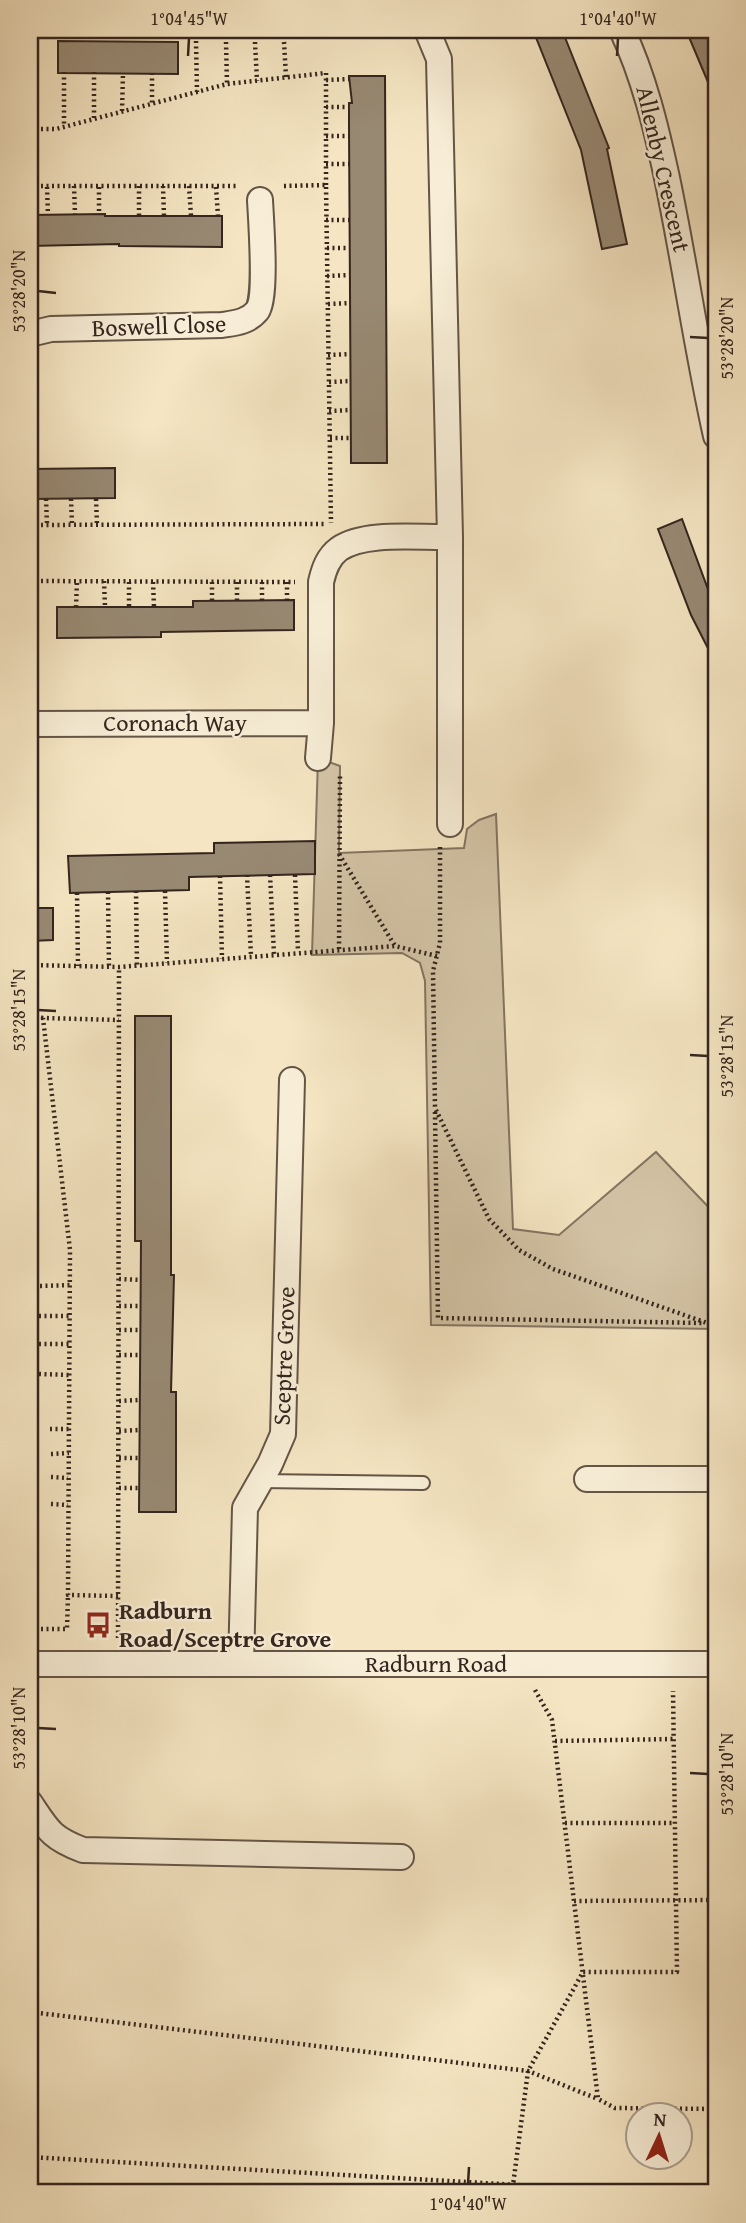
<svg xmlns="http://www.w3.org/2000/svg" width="746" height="2223" font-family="'Gentium Book Plus',serif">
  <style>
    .green { fill: #d4c4a6; stroke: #847462; stroke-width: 2 }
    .building { fill: #988973; stroke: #34251e; stroke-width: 2 }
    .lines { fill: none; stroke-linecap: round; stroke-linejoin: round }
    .service-casing { stroke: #645547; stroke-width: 16 }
    .minor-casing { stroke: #645547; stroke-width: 28 }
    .path { stroke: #34251e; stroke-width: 4.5; stroke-dasharray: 2 3.5; stroke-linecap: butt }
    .service { stroke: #f8eed7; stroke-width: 12 }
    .minor { stroke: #f8eed7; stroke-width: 24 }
    .ticks { fill: none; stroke: #34251e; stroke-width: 2.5 }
    .labels { text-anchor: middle; stroke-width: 5; stroke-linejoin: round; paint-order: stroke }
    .street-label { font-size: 24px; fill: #34251e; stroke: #f8eed7 }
    .poi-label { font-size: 24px; font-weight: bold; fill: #34251e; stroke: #f8eed7; text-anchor: start }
    .neatline { fill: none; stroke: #34251e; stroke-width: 2.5 }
    .ticks-label { font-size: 18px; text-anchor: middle; fill: #34251e }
  </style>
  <rect width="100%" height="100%" fill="#f5e5c2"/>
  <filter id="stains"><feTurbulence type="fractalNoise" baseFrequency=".00286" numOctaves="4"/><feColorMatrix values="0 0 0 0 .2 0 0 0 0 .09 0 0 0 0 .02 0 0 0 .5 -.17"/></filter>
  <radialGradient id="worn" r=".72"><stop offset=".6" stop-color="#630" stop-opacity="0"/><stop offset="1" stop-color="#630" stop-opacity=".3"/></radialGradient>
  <!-- green -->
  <path class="green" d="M 318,758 L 340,766 L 339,853 L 464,848 L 467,829 L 479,820 L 496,814 L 513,1229 L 559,1235 L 656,1152 L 716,1215 L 716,1329 L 431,1325 L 425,981 L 420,963 L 402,953 L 312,955 Z"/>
  <!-- building -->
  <path class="building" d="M 533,30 L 562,30 L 609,148 L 607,149 L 627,244 L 602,249 L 581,150 Z
    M 686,30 L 716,30 L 716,101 Z
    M 58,41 L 178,42 L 178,74 L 58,73 Z
    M 349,76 L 385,76 L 387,463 L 351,463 L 349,125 L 349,103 L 352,103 Z
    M 105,214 L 105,216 L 222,216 L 222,247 L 119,246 L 119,244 L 30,246 L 30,215 Z
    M 115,468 L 115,498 L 30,499 L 30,469 Z
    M 682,519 L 716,611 L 716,664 L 691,615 L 658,529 Z
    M 294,600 L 294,630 L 161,632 L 161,637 L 57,638 L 57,607 L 193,607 L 193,601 Z
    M 315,841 L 315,874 L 189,877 L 189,890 L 70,893 L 68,856 L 214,853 L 214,843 Z
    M 30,908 L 53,908 L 53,940 L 30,941 Z
    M 135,1016 L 171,1016 L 171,1275 L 174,1275 L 171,1392 L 176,1392 L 176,1512 L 139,1512 L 141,1241 L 135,1241 Z"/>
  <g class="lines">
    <!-- service casing -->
    <g class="service-casing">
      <path id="service" d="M 259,1481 L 423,1483"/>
    </g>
    <!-- minor casing -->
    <g class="minor-casing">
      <path id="minor" d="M 427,30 L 439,59 L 450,537 L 450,824
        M 622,30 C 644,77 656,127 667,178 C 685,264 697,351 716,436
        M 30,334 L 51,329 L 222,325 C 235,323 248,322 257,311 C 267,299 261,220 260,200
        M 30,724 L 321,723
        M 318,758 L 321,723 L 321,582 C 324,569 328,557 339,549 C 365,531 419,538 450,537
        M 587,1479 L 716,1479
        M 30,1664 L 716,1664
        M 241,1664 L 245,1508 L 270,1464 L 283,1434 L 292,1080
        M 30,1803 C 48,1830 51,1838 83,1850 L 401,1857"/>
    </g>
    <!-- path -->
    <path class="path" d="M 196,41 L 197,92
      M 226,42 L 227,84
      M 255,42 L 257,81
      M 284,42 L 286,77
      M 64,72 L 64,127
      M 94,72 L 94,119
      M 152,73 L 152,103
      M 326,80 L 349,79
      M 326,107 L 350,107
      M 122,111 L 123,73
      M 30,129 L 56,129 L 227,84 L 326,73 L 326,185
      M 326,136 L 350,136
      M 326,164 L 350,164
      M 30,186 L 238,186
      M 74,186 L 75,214
      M 139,186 L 139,216
      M 163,186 L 164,216
      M 189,186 L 191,216
      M 284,186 L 326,185 L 331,523
      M 47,187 L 48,215
      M 99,187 L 99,214
      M 216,187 L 218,216
      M 326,220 L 349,220
      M 327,248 L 349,248
      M 327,276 L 350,275
      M 328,304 L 350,303
      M 328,355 L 350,354
      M 329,382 L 350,381
      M 329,411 L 350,410
      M 330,438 L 350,438
      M 46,499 L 47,525
      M 71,499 L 72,524
      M 96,499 L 97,525
      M 30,525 L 326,524
      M 30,581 L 295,582
      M 104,581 L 105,607
      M 129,582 L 129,607
      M 153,582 L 154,607
      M 212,582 L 212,601
      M 237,582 L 237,601
      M 262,582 L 262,600
      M 287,582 L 287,600
      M 76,607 L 77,581
      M 440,847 L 440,943 L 433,971 L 435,1108 L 489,1219 L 519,1250 L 553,1269 L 707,1323 L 716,1323
      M 339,854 L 395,946
      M 247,875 L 251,956
      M 270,875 L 274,954
      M 295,875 L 298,952
      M 220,876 L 222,959
      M 136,891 L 137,966
      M 165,891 L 167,963
      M 108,892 L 109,967
      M 77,893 L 78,966
      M 33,941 L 34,965
      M 339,949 L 340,775
      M 30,965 L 119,967 L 395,946 L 437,956
      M 30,1017 L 43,1018
      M 435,1112 L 438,1318 L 702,1323
      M 119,1279 L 141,1280
      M 40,1286 L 70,1285
      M 119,1306 L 140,1306
      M 39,1316 L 69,1316
      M 119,1330 L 140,1330
      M 39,1344 L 69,1344
      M 119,1355 L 139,1355
      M 39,1374 L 69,1375
      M 119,1401 L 138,1400
      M 50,1429 L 69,1429
      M 119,1431 L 139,1430
      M 51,1454 L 69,1453
      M 119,1458 L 139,1458
      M 51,1477 L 68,1478
      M 119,1488 L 139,1488
      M 51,1504 L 68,1505
      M 118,1596 L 68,1595 L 70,1250 L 43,1018 L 119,1020
      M 30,1629 L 67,1629 L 68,1595
      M 118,1638 L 119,967
      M 535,1690 L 552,1720 L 598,2099 L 615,2108 L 716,2109
      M 555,1741 L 674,1739
      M 565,1823 L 675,1823
      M 574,1901 L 716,1900
      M 30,2012 L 528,2071 L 598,2099
      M 30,2157 L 658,2193
      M 512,2193 L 528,2071 L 583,1972 L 677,1972 L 673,1691"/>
    <!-- service -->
    <use href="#service" class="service"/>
    <!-- minor -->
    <use href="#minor" class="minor"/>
  </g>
  <!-- ticks -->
  <path class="ticks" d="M 188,56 L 189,38M 617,56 L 618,38M 38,291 L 56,293M 690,337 L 708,338M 38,1010 L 56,1011M 690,1055 L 708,1056M 38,1728 L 56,1729M 690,1773 L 708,1774M 468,2184 L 469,2167"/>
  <!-- icons -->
  <defs>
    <g id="bus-bare" transform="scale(2.1)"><path d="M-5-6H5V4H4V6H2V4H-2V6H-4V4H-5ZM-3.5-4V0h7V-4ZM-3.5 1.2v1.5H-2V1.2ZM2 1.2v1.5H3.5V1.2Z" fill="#8f2418" stroke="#f8eed7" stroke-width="2.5" paint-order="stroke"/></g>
  </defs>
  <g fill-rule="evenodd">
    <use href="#bus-bare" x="98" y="1625"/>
  </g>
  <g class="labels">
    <!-- street labels -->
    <g class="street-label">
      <text transform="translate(663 169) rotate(77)" y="8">Allenby Crescent</text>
      <text transform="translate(159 326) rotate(-2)" y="8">Boswell Close</text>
      <text x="175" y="731">Coronach Way</text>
      <text transform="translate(284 1356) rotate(-88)" y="8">Sceptre Grove</text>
      <text x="436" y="1672">Radburn Road</text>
    </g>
    <!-- poi labels -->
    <g class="poi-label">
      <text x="119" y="1619">Radburn<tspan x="119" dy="28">Road/Sceptre Grove</tspan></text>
    </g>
  </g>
  <!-- margin -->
  <rect width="746" height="2223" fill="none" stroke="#f5e5c2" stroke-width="77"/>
  <!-- north arrow -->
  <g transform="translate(659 2136) rotate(4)"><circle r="33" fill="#f8eed7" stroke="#aa9e8d" stroke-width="2"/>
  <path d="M0-5L12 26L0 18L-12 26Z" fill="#8f2418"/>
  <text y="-10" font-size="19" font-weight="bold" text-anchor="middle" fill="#34251e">N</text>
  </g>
  <rect x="38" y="38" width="670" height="2146" class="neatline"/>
  <g class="ticks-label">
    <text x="189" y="25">1°04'45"W</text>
    <text x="618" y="25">1°04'40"W</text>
    <text transform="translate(19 291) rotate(-90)" y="6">53°28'20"N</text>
    <text transform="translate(727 338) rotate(-90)" y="6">53°28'20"N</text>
    <text transform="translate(19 1010) rotate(-90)" y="6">53°28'15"N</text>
    <text transform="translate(727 1056) rotate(-90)" y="6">53°28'15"N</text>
    <text transform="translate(19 1728) rotate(-90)" y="6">53°28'10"N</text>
    <text transform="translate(727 1774) rotate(-90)" y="6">53°28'10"N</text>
    <text x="468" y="2210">1°04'40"W</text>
  </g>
  <rect width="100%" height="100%" filter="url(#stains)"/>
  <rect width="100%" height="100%" fill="url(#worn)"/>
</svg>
